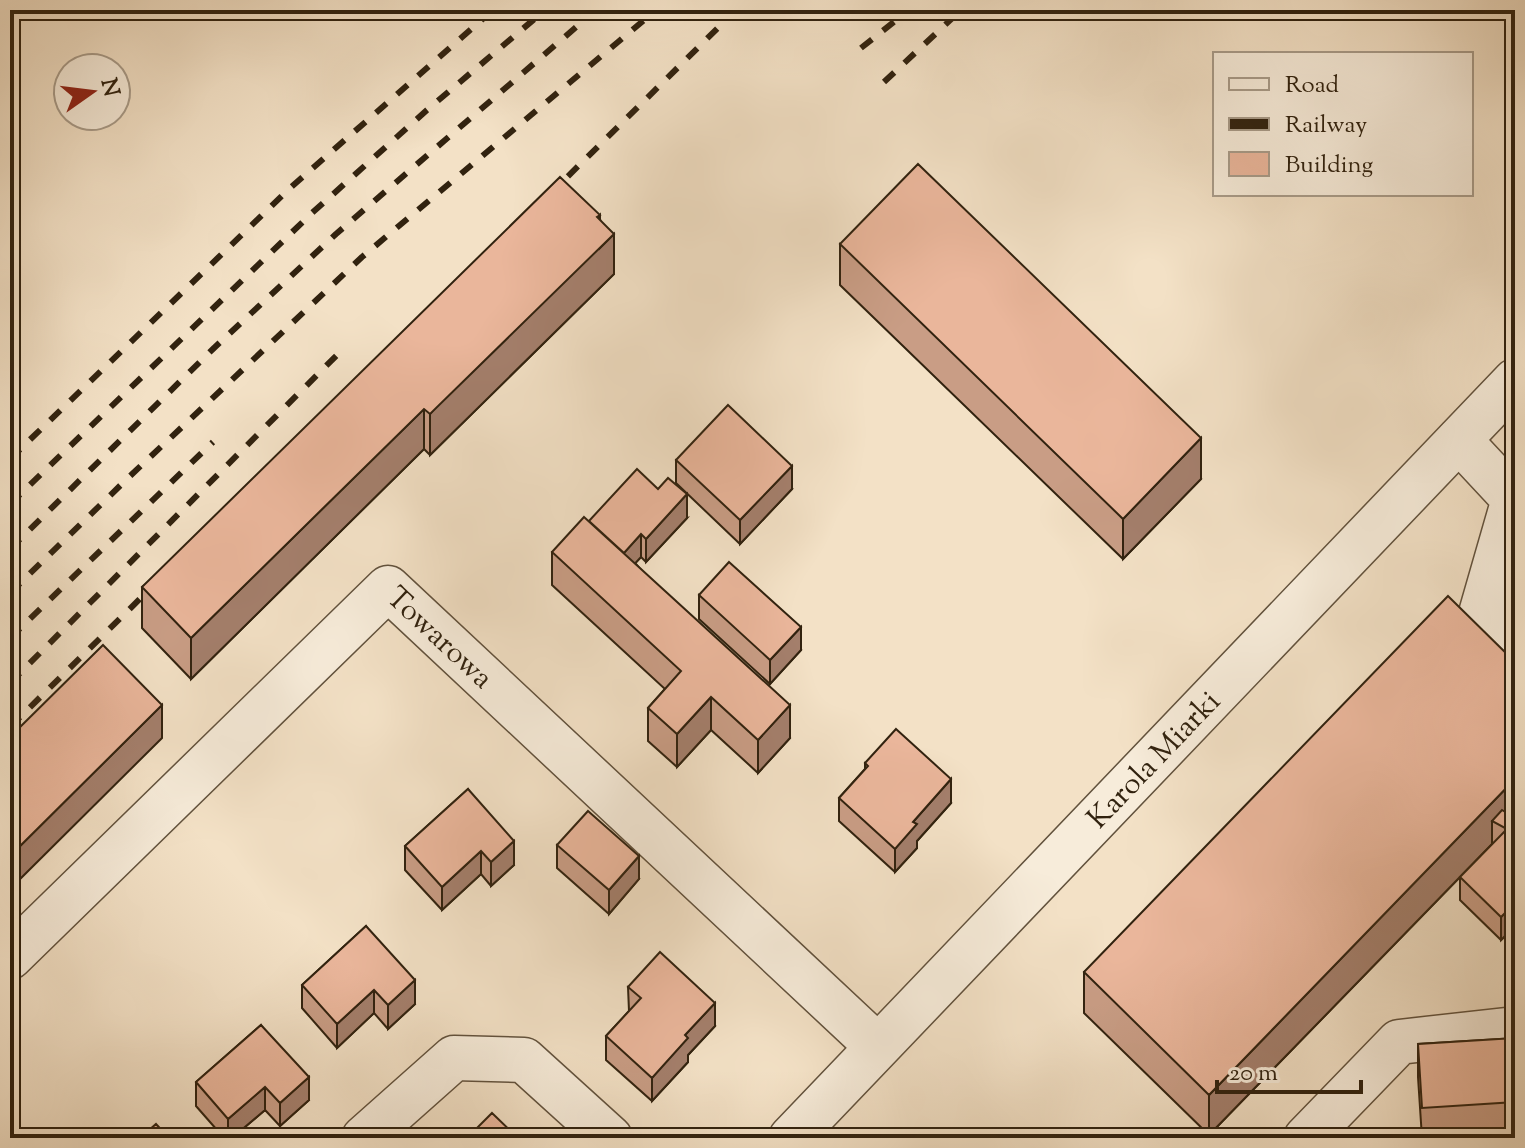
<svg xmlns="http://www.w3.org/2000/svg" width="1525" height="1148" font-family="'Sorts Mill Goudy',serif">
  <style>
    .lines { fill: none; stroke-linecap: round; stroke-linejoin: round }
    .minor-casing { stroke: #62523d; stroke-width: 47 }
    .minor { stroke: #f7ecda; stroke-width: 44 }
    .rail { stroke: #31220f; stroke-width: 6; stroke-dasharray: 14 14; stroke-linecap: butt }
    .wall { fill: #c99d85; stroke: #31220f; stroke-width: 2 }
    .shaded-wall { fill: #a47f6c; stroke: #31220f; stroke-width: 2 }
    .building { fill: #eab69b; stroke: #31220f; stroke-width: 2 }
    .labels { text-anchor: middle; stroke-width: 6; stroke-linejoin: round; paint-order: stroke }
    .street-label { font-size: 30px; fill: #31220f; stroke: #f7ecda }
  </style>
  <rect width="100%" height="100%" fill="#f3e1c6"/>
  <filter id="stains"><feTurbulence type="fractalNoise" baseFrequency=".0025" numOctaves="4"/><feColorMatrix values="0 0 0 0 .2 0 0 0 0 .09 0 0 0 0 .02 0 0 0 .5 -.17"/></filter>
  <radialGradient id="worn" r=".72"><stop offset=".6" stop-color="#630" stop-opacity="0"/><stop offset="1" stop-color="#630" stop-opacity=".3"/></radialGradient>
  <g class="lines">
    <!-- minor casing -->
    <g class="minor-casing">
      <g id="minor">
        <path d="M 1459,440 L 1514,499 L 1480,617 L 1515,648"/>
        <path id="s1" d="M 10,957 L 388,588 L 877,1046"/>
        <path d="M 364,1138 L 454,1058 L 524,1060 L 610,1138"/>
        <path id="s2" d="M 791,1138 L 1515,381"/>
        <path d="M 1306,1138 L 1399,1042 L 1515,1029"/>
      </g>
    </g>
    <!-- minor -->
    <use href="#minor" class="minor"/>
    <!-- rail -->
    <path class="rail" d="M 861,48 L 909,10
      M 884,82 L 961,10
      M 548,196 L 736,10
      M 10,459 L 289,189 L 493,10
      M 10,504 L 312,213 L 427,110 L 545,10
      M 10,549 L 214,348 L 336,234 L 596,10
      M 10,593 L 129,477 L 362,257 L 656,10
      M 10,638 L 213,442
      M 10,683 L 340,352
      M 10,727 L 158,581"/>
  </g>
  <!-- wall -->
  <path class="wall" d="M 600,219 L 614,274 L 430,455 L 424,449 L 191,679 L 142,628 L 142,587 Z
    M 840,244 L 1201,479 L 1123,559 L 840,285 Z
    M 676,460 L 792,489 L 740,544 L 676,483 Z
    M 687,518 L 646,562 L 641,557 L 635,563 L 790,738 L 758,773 L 711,730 L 677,767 L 648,741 L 648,708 L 665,689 L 552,585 L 552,552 Z
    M 699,595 L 801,650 L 770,684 L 699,619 Z
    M 1515,662 L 1515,926 L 1501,940 L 1460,900 L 1460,877 L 1209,1135 L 1084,1013 L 1084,972 Z
    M 865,763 L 951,803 L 917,841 L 917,848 L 895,872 L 839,821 L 839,798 L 865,769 Z
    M 468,789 L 514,865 L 491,886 L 481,874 L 442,910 L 405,870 L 405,846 Z
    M 557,845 L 639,879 L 609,914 L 557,868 Z
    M 366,926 L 415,1004 L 388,1029 L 374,1013 L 337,1048 L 302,1008 L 302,985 Z
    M 628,987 L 715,1026 L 688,1055 L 688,1062 L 652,1101 L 606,1060 L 606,1036 L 629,1011 Z
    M 261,1025 L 309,1100 L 280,1126 L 265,1110 L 232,1138 L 224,1138 L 196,1106 L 196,1082 Z
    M 1515,1038 L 1515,1135 L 1471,1138 L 1422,1138 L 1418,1077 L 1418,1044 Z"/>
  <!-- shaded-wall -->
  <path class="shaded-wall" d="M 600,215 L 600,248 L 614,234 L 614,274 L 430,455 L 430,414 Z
    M 424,409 L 424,449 L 191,679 L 191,638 Z
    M 1201,438 L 1201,479 L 1123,559 L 1123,519 Z
    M 792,466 L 792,489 L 740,544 L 740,520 Z
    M 687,494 L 687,518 L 646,562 L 646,539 Z
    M 641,534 L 641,557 L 619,581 L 619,558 Z
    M 801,627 L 801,650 L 770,684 L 770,660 Z
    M 711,697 L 711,730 L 677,767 L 677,734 Z
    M 162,705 L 162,738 L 10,889 L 10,856 Z
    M 790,705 L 790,738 L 758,773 L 758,740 Z
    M 951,779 L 951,803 L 917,841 L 917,848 L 895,872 L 895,849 L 913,822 Z
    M 1515,779 L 1515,820 L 1492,821 L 1492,844 L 1209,1135 L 1209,1095 Z
    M 514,841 L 514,865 L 491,886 L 491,862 Z
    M 481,851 L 481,874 L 442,910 L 442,887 Z
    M 639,856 L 639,879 L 609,914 L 609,890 Z
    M 1515,903 L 1515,926 L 1501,940 L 1501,917 Z
    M 415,980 L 415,1004 L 388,1029 L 388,1005 Z
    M 374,990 L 374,1013 L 337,1048 L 337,1024 Z
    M 715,1003 L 715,1026 L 688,1055 L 688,1062 L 652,1101 L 652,1078 L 685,1035 Z
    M 309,1077 L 309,1100 L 280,1126 L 280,1103 Z
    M 265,1087 L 265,1110 L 232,1138 L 228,1138 L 228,1119 Z"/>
  <!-- building -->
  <path class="building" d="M 918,164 L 1201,438 L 1123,519 L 840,244 Z
    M 560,177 L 600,215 L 597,217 L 614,234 L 430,414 L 424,409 L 191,638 L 142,587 Z
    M 728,405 L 792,466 L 740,520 L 676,460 Z
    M 637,469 L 658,489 L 668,478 L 687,494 L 646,539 L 641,534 L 624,553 L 589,521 Z
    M 584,517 L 790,705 L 758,740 L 711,697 L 677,734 L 648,708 L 681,671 L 552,552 Z
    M 729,562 L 801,627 L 770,660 L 699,595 Z
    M 1448,596 L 1515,662 L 1515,779 L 1209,1095 L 1084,972 Z
    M 103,645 L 162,705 L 10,856 L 10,737 Z
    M 896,729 L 951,779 L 913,822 L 917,824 L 895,849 L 839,798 L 868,766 L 865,763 Z
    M 468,789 L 514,841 L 491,862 L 481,851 L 442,887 L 405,846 Z
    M 1502,810 L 1515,818 L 1515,903 L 1501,917 L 1460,877 L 1507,829 L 1492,821 Z
    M 588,811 L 639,856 L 609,890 L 557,845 Z
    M 366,926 L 415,980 L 388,1005 L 374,990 L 337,1024 L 302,985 Z
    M 660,952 L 715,1003 L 685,1035 L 688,1038 L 652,1078 L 606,1036 L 641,998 L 628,987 Z
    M 261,1025 L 309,1077 L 280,1103 L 265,1087 L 228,1119 L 196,1082 Z
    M 1515,1038 L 1515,1102 L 1422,1108 L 1418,1044 Z
    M 492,1113 L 518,1138 L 467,1138 Z
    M 156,1124 L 169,1138 L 140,1138 Z"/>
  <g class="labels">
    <!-- street labels -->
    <g class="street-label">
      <text dy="10" stroke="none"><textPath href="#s1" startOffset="600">Towarowa</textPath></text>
      <text dy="10" stroke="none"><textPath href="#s2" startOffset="524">Karola Miarki</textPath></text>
    </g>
  </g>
  <!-- margin -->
  <rect width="1525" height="1148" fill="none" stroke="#f3e1c6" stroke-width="40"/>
  <rect x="12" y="12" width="1501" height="1124" fill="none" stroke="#31220f" stroke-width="4"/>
  <rect x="20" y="20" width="1485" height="1108" fill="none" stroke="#31220f" stroke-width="2"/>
  <!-- legend -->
  <rect x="1213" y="52" width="260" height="144" fill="#f7ecda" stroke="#a89b89" stroke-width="2"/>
  <rect x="1229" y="78" width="40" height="12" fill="#f7ecda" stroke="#a89b89" stroke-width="2"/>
  <text x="1285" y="92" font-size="24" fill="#31220f">Road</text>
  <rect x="1229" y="118" width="40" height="12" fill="#31220f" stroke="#a89b89" stroke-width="2"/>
  <text x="1285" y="132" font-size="24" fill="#31220f">Railway</text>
  <rect x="1229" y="152" width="40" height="24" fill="#eab69b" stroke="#a89b89" stroke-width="2"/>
  <text x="1285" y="172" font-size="24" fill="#31220f">Building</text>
  <!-- north arrow -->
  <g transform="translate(92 92) rotate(76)"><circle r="38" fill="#f7ecda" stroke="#a89b89" stroke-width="2"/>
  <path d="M0-6L14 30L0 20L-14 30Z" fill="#8f2418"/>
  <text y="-12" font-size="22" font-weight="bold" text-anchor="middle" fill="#31220f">N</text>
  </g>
  <!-- scale -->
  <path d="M1217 1080v12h144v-12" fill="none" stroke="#31220f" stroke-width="4"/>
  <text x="1229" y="1080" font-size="24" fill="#31220f" stroke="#f7ecda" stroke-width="6" paint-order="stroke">20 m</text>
  <rect width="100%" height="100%" filter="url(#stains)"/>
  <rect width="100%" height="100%" fill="url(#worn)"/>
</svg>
